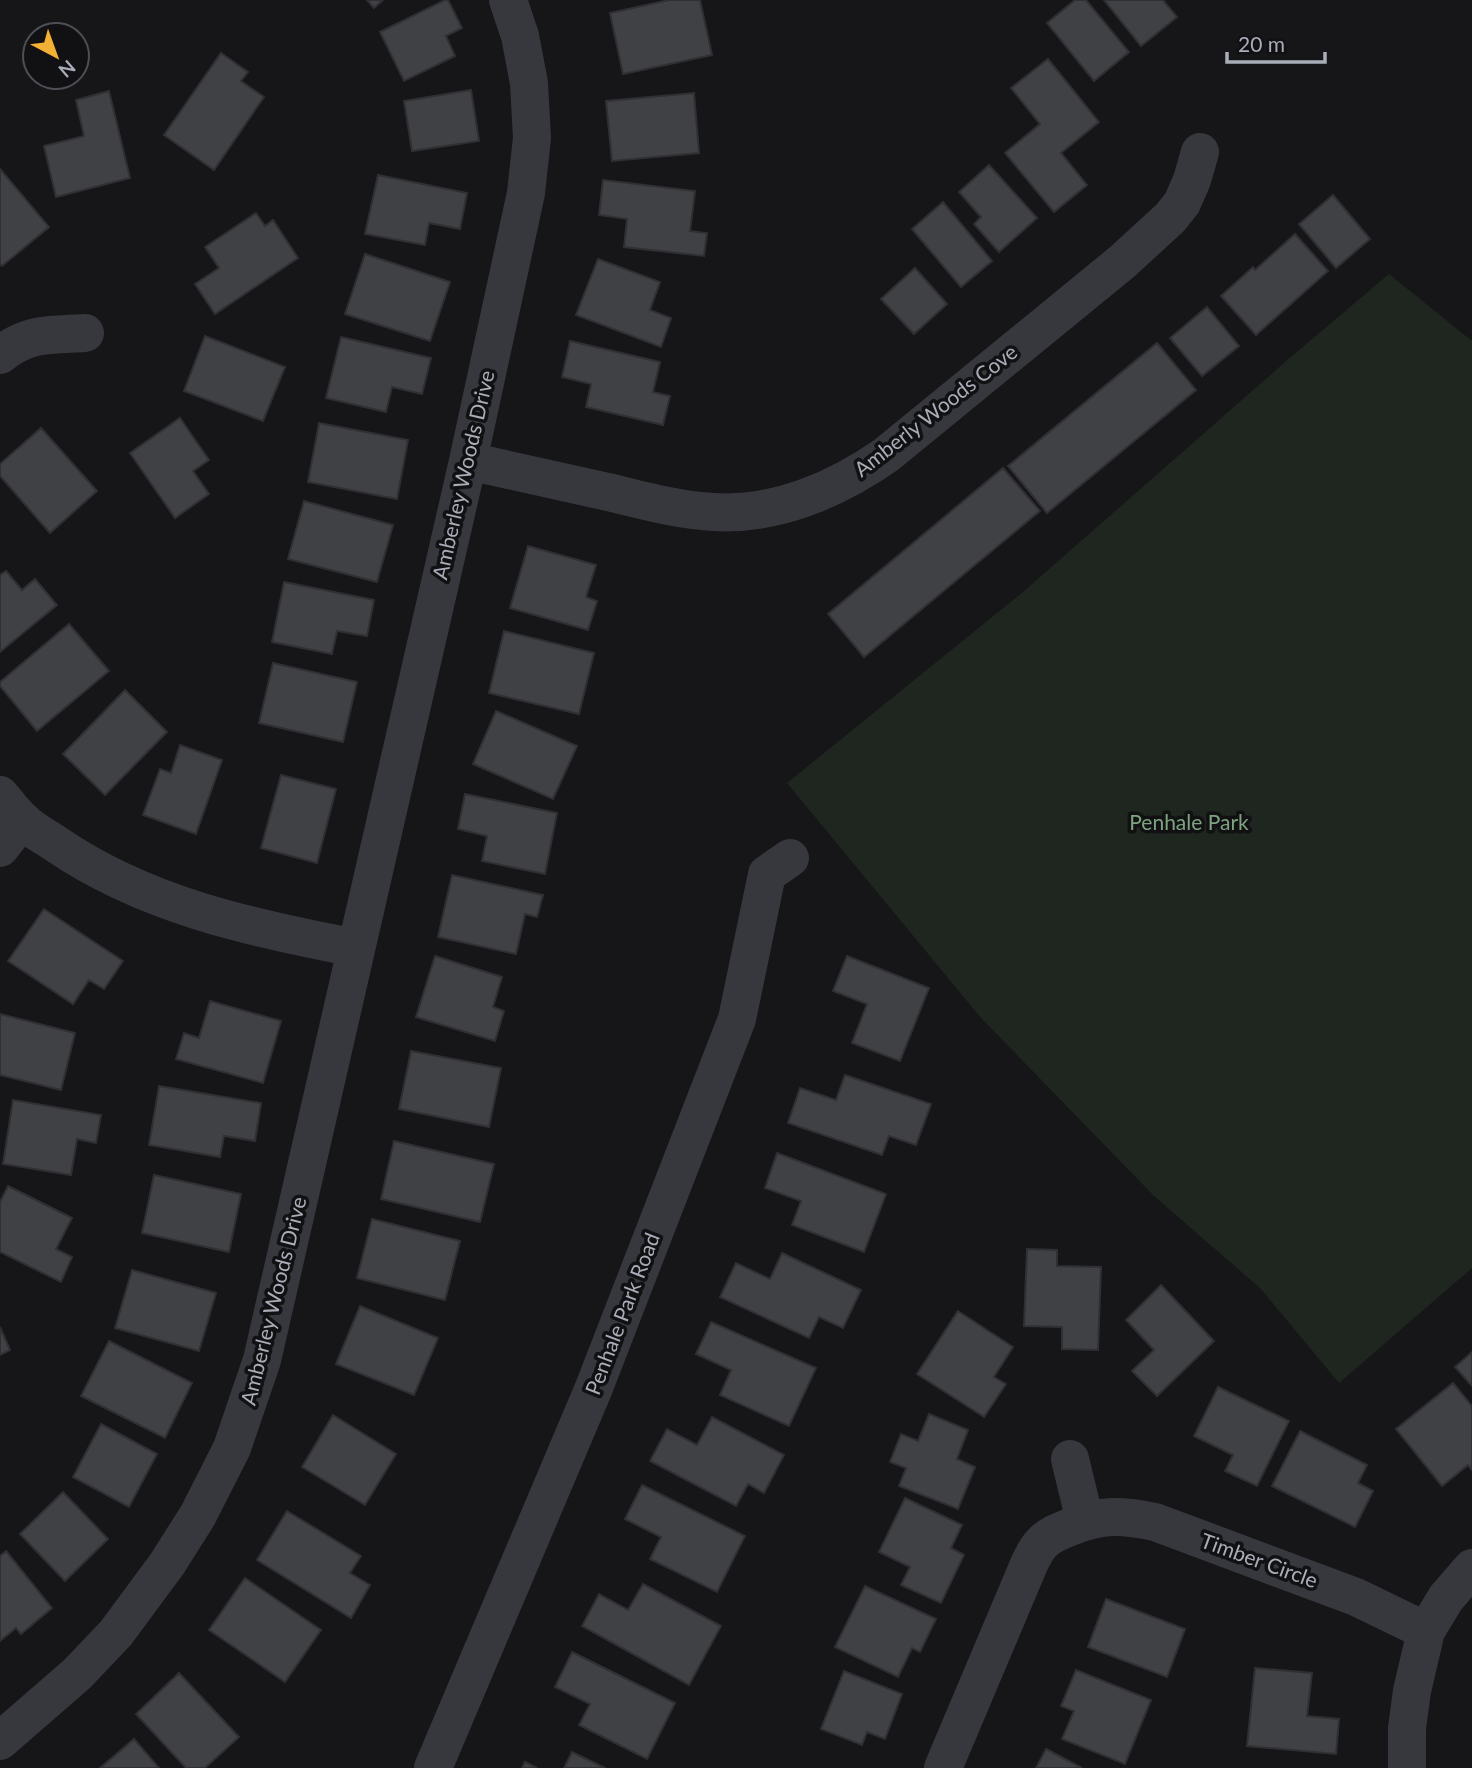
<svg xmlns="http://www.w3.org/2000/svg" width="1472" height="1768" font-family="Lato,sans-serif">
  <style>
    .green { fill: #1e261f }
    .building { fill: #404145; stroke: #303034; stroke-width: 2 }
    .lines { fill: none; stroke-linecap: round; stroke-linejoin: round }
    .street { stroke: #37383d; stroke-width: 38 }
    .labels { text-anchor: middle; stroke-width: 7; stroke-linejoin: round; paint-order: stroke }
    .street-label { font-size: 21px; fill: #a8adb8; stroke: #111113 }
    .park-label { font-size: 21px; fill: #7fa381; stroke: #111113 }
  </style>
  <rect width="100%" height="100%" fill="#161618"/>
  <!-- green -->
  <path class="green" d="M 1389,274 L 1472,341 L 1472,1268 L 1339,1383 L 1260,1288 L 1154,1196 L 981,1018 L 787,783 L 1023,592 L 1285,362 Z"/>
  <!-- building -->
  <path class="building" d="M 367,0 L 383,0 L 374,8 Z
    M 445,0 L 448,0 L 462,28 L 446,36 L 455,56 L 404,81 L 380,32 Z
    M 669,0 L 700,0 L 712,55 L 623,74 L 610,13 Z
    M 1075,0 L 1086,0 L 1129,52 L 1094,81 L 1047,23 Z
    M 1104,0 L 1163,0 L 1177,17 L 1141,46 Z
    M 221,53 L 248,72 L 241,81 L 264,97 L 214,170 L 164,135 Z
    M 1048,59 L 1099,122 L 1061,153 L 1087,185 L 1054,212 L 1005,153 L 1040,124 L 1011,88 Z
    M 471,90 L 479,141 L 412,151 L 404,101 Z
    M 109,91 L 130,178 L 56,197 L 44,146 L 84,136 L 76,100 Z
    M 694,93 L 699,153 L 612,161 L 606,101 Z
    M 989,165 L 1037,218 L 999,252 L 974,224 L 981,217 L 959,192 Z
    M 0,169 L 49,227 L 2,266 L 0,264 Z
    M 378,175 L 467,193 L 460,229 L 429,223 L 425,245 L 365,234 Z
    M 603,180 L 695,191 L 690,231 L 707,233 L 704,256 L 624,247 L 627,219 L 599,215 Z
    M 1333,195 L 1370,239 L 1336,268 L 1299,224 Z
    M 943,202 L 992,261 L 961,287 L 912,229 Z
    M 256,213 L 265,226 L 273,220 L 298,258 L 215,314 L 195,284 L 219,268 L 205,247 Z
    M 1295,234 L 1328,271 L 1256,335 L 1221,296 L 1253,267 L 1255,270 Z
    M 365,254 L 450,282 L 430,341 L 345,314 Z
    M 598,259 L 660,282 L 650,310 L 671,318 L 661,347 L 576,315 Z
    M 915,268 L 947,304 L 914,334 L 881,299 Z
    M 1207,307 L 1239,346 L 1202,376 L 1170,338 Z
    M 205,336 L 285,367 L 263,421 L 184,391 Z
    M 341,337 L 431,358 L 422,394 L 392,387 L 386,412 L 326,398 Z
    M 570,341 L 660,362 L 653,392 L 670,396 L 663,425 L 586,407 L 591,384 L 562,377 Z
    M 1157,343 L 1196,390 L 1047,513 L 1008,466 Z
    M 180,418 L 209,460 L 193,471 L 209,494 L 175,518 L 130,453 Z
    M 319,423 L 408,440 L 397,499 L 308,482 Z
    M 41,428 L 97,491 L 50,533 L 0,476 L 0,464 Z
    M 1003,468 L 1040,511 L 864,657 L 828,614 Z
    M 304,501 L 393,525 L 377,582 L 288,559 Z
    M 528,546 L 596,565 L 586,597 L 597,601 L 588,630 L 510,608 Z
    M 6,571 L 22,590 L 35,579 L 57,605 L 0,652 L 0,575 Z
    M 284,582 L 374,600 L 367,636 L 337,631 L 332,654 L 272,642 Z
    M 69,624 L 109,671 L 37,731 L 0,686 L 0,682 Z
    M 504,631 L 594,653 L 579,714 L 489,693 Z
    M 273,663 L 357,682 L 343,742 L 259,723 Z
    M 125,690 L 167,732 L 105,795 L 63,754 Z
    M 496,711 L 577,746 L 553,799 L 473,764 Z
    M 180,745 L 222,760 L 196,834 L 143,815 L 160,769 L 171,773 Z
    M 281,775 L 336,789 L 317,863 L 261,848 Z
    M 465,794 L 557,813 L 545,874 L 482,861 L 487,836 L 458,829 Z
    M 452,875 L 543,895 L 537,917 L 525,914 L 516,954 L 438,937 Z
    M 44,909 L 123,961 L 104,989 L 89,980 L 73,1004 L 8,961 Z
    M 435,956 L 502,977 L 493,1007 L 504,1011 L 495,1041 L 416,1017 Z
    M 847,956 L 929,988 L 900,1061 L 852,1043 L 867,1004 L 833,991 Z
    M 210,1001 L 281,1021 L 263,1083 L 176,1059 L 184,1033 L 199,1038 Z
    M 0,1014 L 75,1033 L 61,1090 L 0,1075 Z
    M 411,1051 L 501,1068 L 489,1127 L 399,1109 Z
    M 845,1075 L 931,1104 L 916,1145 L 889,1136 L 882,1155 L 788,1123 L 800,1088 L 836,1100 Z
    M 159,1086 L 261,1103 L 255,1141 L 224,1136 L 220,1157 L 149,1145 Z
    M 13,1100 L 101,1115 L 96,1143 L 77,1139 L 71,1175 L 3,1164 Z
    M 394,1141 L 494,1164 L 480,1222 L 381,1199 Z
    M 777,1153 L 886,1194 L 864,1252 L 792,1225 L 801,1201 L 765,1188 Z
    M 154,1175 L 241,1194 L 229,1252 L 142,1233 Z
    M 8,1186 L 72,1218 L 56,1249 L 72,1257 L 61,1282 L 0,1252 L 0,1202 Z
    M 372,1219 L 460,1241 L 445,1300 L 357,1278 Z
    M 1027,1249 L 1057,1250 L 1057,1266 L 1101,1267 L 1098,1350 L 1062,1349 L 1062,1327 L 1024,1326 Z
    M 782,1253 L 861,1290 L 843,1328 L 819,1317 L 809,1338 L 720,1297 L 736,1263 L 770,1279 Z
    M 132,1270 L 216,1293 L 199,1351 L 115,1328 Z
    M 1161,1285 L 1214,1341 L 1157,1396 L 1132,1371 L 1154,1350 L 1126,1320 Z
    M 360,1306 L 438,1338 L 414,1395 L 336,1364 Z
    M 958,1311 L 1013,1347 L 994,1377 L 1006,1384 L 984,1417 L 917,1374 Z
    M 711,1322 L 816,1368 L 789,1426 L 720,1395 L 731,1370 L 696,1354 Z
    M 0,1327 L 10,1350 L 0,1355 Z
    M 109,1341 L 192,1383 L 165,1438 L 81,1396 Z
    M 1472,1352 L 1472,1386 L 1455,1367 Z
    M 1453,1383 L 1472,1406 L 1472,1470 L 1468,1465 L 1442,1486 L 1396,1429 Z
    M 1218,1387 L 1289,1421 L 1257,1486 L 1225,1471 L 1233,1455 L 1194,1436 Z
    M 929,1414 L 968,1430 L 957,1459 L 975,1467 L 958,1509 L 899,1486 L 906,1468 L 890,1462 L 901,1434 L 918,1441 Z
    M 333,1415 L 396,1454 L 365,1505 L 302,1467 Z
    M 712,1417 L 784,1455 L 764,1493 L 748,1484 L 736,1506 L 650,1461 L 667,1429 L 697,1445 Z
    M 101,1424 L 157,1454 L 129,1507 L 73,1477 Z
    M 1300,1431 L 1367,1465 L 1358,1483 L 1373,1491 L 1355,1527 L 1272,1486 Z
    M 642,1485 L 745,1536 L 717,1592 L 650,1559 L 661,1537 L 625,1519 Z
    M 63,1492 L 108,1539 L 65,1581 L 20,1534 Z
    M 905,1498 L 962,1525 L 951,1548 L 964,1555 L 941,1603 L 901,1585 L 910,1567 L 879,1552 Z
    M 287,1511 L 361,1556 L 350,1573 L 370,1585 L 351,1618 L 257,1560 Z
    M 6,1551 L 52,1608 L 21,1634 L 16,1628 L 0,1641 L 0,1556 Z
    M 245,1578 L 321,1630 L 285,1682 L 209,1630 Z
    M 643,1584 L 721,1626 L 689,1685 L 582,1626 L 599,1594 L 628,1610 Z
    M 865,1586 L 936,1619 L 920,1652 L 912,1648 L 898,1677 L 835,1647 Z
    M 1106,1599 L 1185,1629 L 1167,1677 L 1088,1647 Z
    M 572,1652 L 675,1703 L 647,1759 L 579,1725 L 590,1704 L 555,1687 Z
    M 1255,1668 L 1312,1673 L 1307,1716 L 1339,1719 L 1336,1754 L 1247,1746 Z
    M 1076,1670 L 1151,1700 L 1125,1764 L 1062,1739 L 1074,1711 L 1061,1706 Z
    M 844,1671 L 902,1694 L 885,1739 L 867,1732 L 862,1745 L 821,1729 Z
    M 179,1673 L 239,1737 L 205,1768 L 186,1768 L 136,1714 Z
    M 134,1739 L 159,1768 L 100,1768 Z
    M 1046,1749 L 1082,1768 L 1036,1768 Z
    M 572,1752 L 605,1768 L 564,1768 Z
    M 525,1762 L 537,1768 L 522,1768 Z"/>
  <g class="lines">
    <!-- street -->
    <path class="street" d="M 0,355 C 29,332 50,335 85,333
      M 468,461 C 515,471 561,482 608,492 C 642,500 677,510 713,512 C 775,516 836,490 886,455 L 1122,262 L 1170,218 L 1182,203 L 1192,180 L 1200,152
      M 0,795 C 7,803 13,812 21,819 C 30,829 44,836 56,844 C 145,905 251,928 356,948
      M 0,848 L 22,820
      M 1070,1459 L 1085,1521
      M 0,1741 L 77,1674 L 116,1633 L 167,1564 L 198,1515 L 232,1448 L 262,1360 L 468,461 L 526,193 L 532,138 L 529,83 L 520,36 L 508,0
      M 433,1768 L 593,1390 L 737,1019 L 767,874 L 790,858
      M 943,1768 L 1030,1562 C 1033,1556 1037,1548 1042,1543 C 1049,1535 1060,1531 1070,1527 C 1102,1514 1122,1515 1155,1522 L 1356,1597 L 1426,1631
      M 1407,1768 L 1407,1728 L 1412,1691 L 1426,1631 L 1446,1598 L 1472,1568"/>
  </g>
  <g class="labels">
    <!-- street labels -->
    <g class="street-label">
      <text transform="translate(936 411) rotate(-38)" y="7">Amberly Woods Cove</text>
      <text transform="translate(464 475) rotate(-77)" y="7">Amberley Woods Drive</text>
      <text transform="translate(274 1301) rotate(-76)" y="7">Amberley Woods Drive</text>
      <text transform="translate(623 1314) rotate(-69)" y="7">Penhale Park Road</text>
      <text transform="translate(1259 1561) rotate(20)" y="7">Timber Circle</text>
    </g>
    <!-- park labels -->
    <g class="park-label">
      <text x="1189" y="830">Penhale Park</text>
    </g>
  </g>
  <!-- north arrow -->
  <g transform="translate(56 56) rotate(139)"><circle r="33" fill="#111113" stroke="#4d4f55" stroke-width="2"/>
  <path d="M0-5L12 26L0 18L-12 26Z" fill="#f2b134"/>
  <text y="-10" font-size="19" font-weight="bold" text-anchor="middle" fill="#a8adb8">N</text>
  </g>
  <!-- scale -->
  <path d="M1227 52v10h98v-10" fill="none" stroke="#a8adb8" stroke-width="3.5"/>
  <text x="1238" y="52" font-size="21" fill="#a8adb8" stroke="#111113" stroke-width="5" paint-order="stroke">20 m</text>
</svg>
